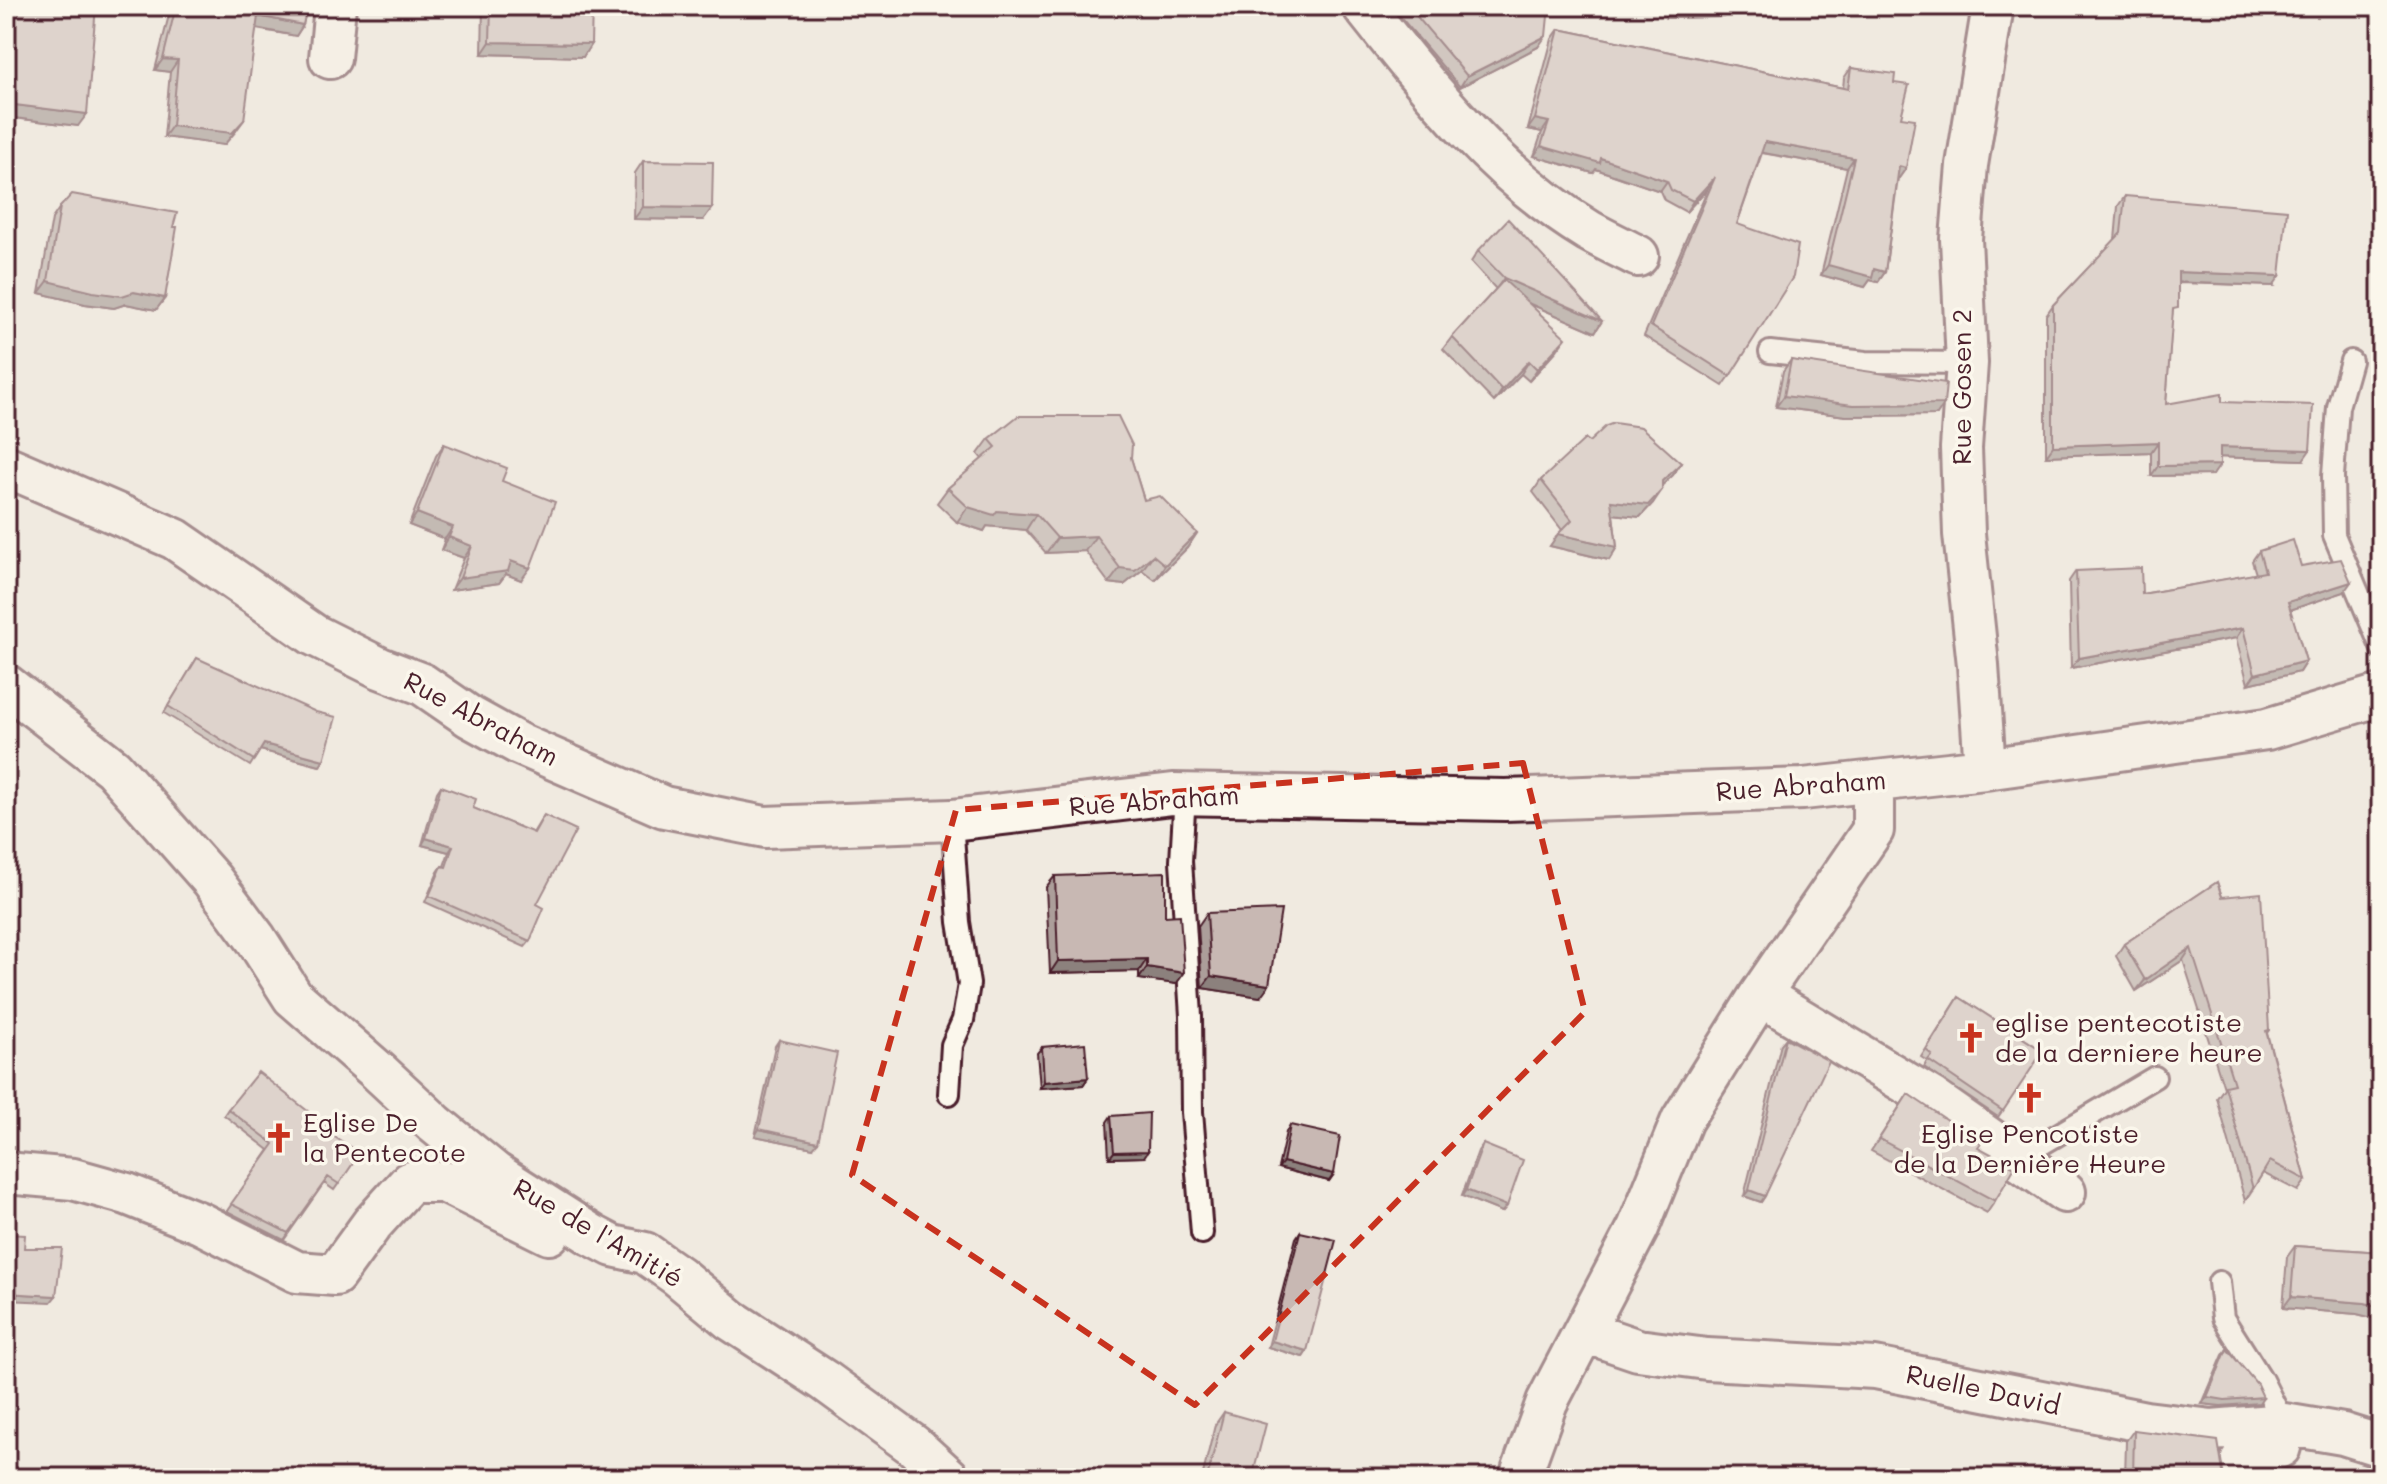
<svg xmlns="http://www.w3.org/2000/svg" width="2387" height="1484" font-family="Mali,sans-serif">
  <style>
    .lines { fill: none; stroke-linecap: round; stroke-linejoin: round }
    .service-casing { stroke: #4a1f2b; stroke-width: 26 }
    .minor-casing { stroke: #4a1f2b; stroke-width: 46 }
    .service { stroke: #fbf7ec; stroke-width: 20 }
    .minor { stroke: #fbf7ec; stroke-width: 40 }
    .wall { fill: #ac9e9a; stroke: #4a1f2b; stroke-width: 2 }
    .shaded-wall { fill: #8c817d; stroke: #4a1f2b; stroke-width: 2 }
    .building { fill: #c8b8b3; stroke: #4a1f2b; stroke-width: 2 }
    .marked { fill: none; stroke: #c8321e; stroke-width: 6; stroke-dasharray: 16 10; stroke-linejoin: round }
    .labels { text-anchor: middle; stroke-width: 7; stroke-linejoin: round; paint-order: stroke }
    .street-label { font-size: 26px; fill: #4a1f2b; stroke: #fbf7ec }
    .poi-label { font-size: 26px; fill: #4a1f2b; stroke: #fbf7ec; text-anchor: start }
  </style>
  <rect width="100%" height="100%" fill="#f0eae0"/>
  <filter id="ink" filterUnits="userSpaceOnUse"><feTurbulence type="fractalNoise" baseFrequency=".0125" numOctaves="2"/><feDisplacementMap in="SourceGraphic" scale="16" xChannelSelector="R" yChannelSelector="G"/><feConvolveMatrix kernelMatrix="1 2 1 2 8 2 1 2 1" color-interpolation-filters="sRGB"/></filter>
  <g filter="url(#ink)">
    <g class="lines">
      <!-- service casing -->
      <g class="service-casing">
        <path id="service" d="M 1770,352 L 1866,362 L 1967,363
          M 2351,361 L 2338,407 L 2333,476 L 2334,535 L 2381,647
          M 1185,794 L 1181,861 L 1191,1016 L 1192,1112 L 1202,1233
          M 949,1094 L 952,1045 L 963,1020 L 969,984 L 959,922 L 952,820
          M 2023,1163 L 2037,1147 L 2155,1077
          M 2219,1282 L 2223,1318 L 2261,1378 L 2284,1424"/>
      </g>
      <!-- minor casing -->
      <g class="minor-casing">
        <path id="minor" d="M 1363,6 C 1428,88 1497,176 1589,231 C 1605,240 1622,248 1638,256
          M 330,58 L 335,6
          M 6,466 L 175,539 L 314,635 L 380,668 L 422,684 L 470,717 L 519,744 L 664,807 L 765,827 L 952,820 L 1173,794 L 1505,800 L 1803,789 L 1985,769 L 2267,729 L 2381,695
          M 6,685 L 113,768 L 212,880 L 256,939 L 293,997 L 379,1072 L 435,1124 L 495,1173 L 592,1235 L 613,1246 L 645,1253 L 678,1276 L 731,1320 L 825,1381 L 913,1445 L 949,1478
          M 1985,769 L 1978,665 L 1964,534 L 1961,448 L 1967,363 L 1961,239 L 1967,165 L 1993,6
          M 1760,995 L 1933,1099 L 2065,1192
          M 6,1173 L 73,1179 L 127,1194 L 200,1223 L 297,1272 L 335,1275 L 372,1224 L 410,1182 L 444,1182 L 549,1234
          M 1585,1332 L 1638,1350 L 1707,1359 L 1875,1368 L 2146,1422 L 2212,1430 L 2284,1424 L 2343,1434 L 2381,1446
          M 1522,1478 L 1522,1471 L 1547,1402 L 1638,1228 L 1682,1120 L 1760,995 L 1873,830 L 1873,783
          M 2238,1478 L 2241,1462 L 2280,1447 L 2284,1424"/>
      </g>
      <!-- service -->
      <use href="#service" class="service"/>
      <!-- minor -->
      <use href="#minor" class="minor"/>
    </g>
    <!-- wall -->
    <path class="wall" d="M 6,6 L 96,6 L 78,126 L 6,117 Z
      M 175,6 L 184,6 L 197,9 L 197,6 L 307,6 L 303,25 L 296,36 L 256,29 L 236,131 L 224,145 L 164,137 L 170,72 L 155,70 L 169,15 Z
      M 483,6 L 592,6 L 583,57 L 482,54 Z
      M 1391,6 L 1549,6 L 1538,47 L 1460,87 Z
      M 1669,6 L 1731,6 L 1723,17 L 1666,18 Z
      M 1559,29 L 1843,88 L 1844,78 L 1851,68 L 1894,83 L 1901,117 L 1906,168 L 1899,178 L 1898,178 L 1885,272 L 1878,282 L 1870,280 L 1865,287 L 1821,275 L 1847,168 L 1762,153 L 1737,224 L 1730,376 L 1723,386 L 1644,336 L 1708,188 L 1686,212 L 1664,200 L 1660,191 L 1596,169 L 1593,173 L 1534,156 L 1542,132 L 1528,129 L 1552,39 Z
      M 643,161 L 703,220 L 634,219 L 635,173 Z
      M 2125,196 L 2273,286 L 2178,283 L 2172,316 L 2166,404 L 2222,402 L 2303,460 L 2220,457 L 2213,475 L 2151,476 L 2151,452 L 2046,456 L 2046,315 L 2053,305 L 2115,240 L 2118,206 Z
      M 60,207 L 173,227 L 165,298 L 156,310 L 126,304 L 114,308 L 85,304 L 39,293 L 52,219 Z
      M 1478,251 L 1602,321 L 1595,332 L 1530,304 L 1557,350 L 1529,381 L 1521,374 L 1494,402 L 1443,349 L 1452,337 L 1496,289 L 1471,262 Z
      M 1791,360 L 1937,415 L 1846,416 L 1776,407 L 1783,371 Z
      M 989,439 L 1131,458 L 1144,500 L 1197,533 L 1187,548 L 1155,580 L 1142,570 L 1124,585 L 1109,583 L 1085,551 L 1046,553 L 1026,530 L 987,526 L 984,531 L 957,522 L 937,503 L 948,488 L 982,459 L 978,454 Z
      M 1589,442 L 1681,463 L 1673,475 L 1662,485 L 1653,503 L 1640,517 L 1613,514 L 1617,547 L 1609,560 L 1550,546 L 1562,530 L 1533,492 L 1541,480 Z
      M 444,444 L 502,481 L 521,580 L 506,574 L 499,583 L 451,590 L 464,558 L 441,550 L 445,539 L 409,525 L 436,456 Z
      M 2259,551 L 2301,566 L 2344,592 L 2290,610 L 2306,661 L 2299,672 L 2248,684 L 2236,638 L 2071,668 L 2069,581 L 2076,571 L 2142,594 L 2256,574 L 2252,561 Z
      M 197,658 L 320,766 L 260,750 L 250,766 L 164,713 Z
      M 441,786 L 473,808 L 533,833 L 544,815 L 537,904 L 530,941 L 525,947 L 425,902 L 438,872 L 442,866 L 444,866 L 449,852 L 422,845 L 437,792 Z
      M 1055,876 L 1165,916 L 1184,973 L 1176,984 L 1139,979 L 1139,971 L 1050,973 L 1046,887 Z
      M 2217,882 L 2269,1030 L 2267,1033 L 2306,1180 L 2298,1191 L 2263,1173 L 2245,1201 L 2217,1098 L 2224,1088 L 2183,960 L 2136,991 L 2116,956 L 2124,944 Z
      M 1207,913 L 1260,997 L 1202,988 L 1198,926 Z
      M 1959,997 L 2043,1051 L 1998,1117 L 1924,1067 L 1927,1061 L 1921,1057 Z
      M 1786,1038 L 1765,1196 L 1761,1202 L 1744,1196 L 1781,1044 Z
      M 779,1040 L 813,1148 L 755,1136 L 775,1046 Z
      M 1042,1047 L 1088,1078 L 1083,1085 L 1040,1088 L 1037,1053 Z
      M 1908,1094 L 1978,1147 L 1995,1201 L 1987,1213 L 1871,1151 Z
      M 228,1109 L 325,1131 L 360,1153 L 334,1190 L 324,1183 L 284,1240 L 227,1211 L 269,1150 L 224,1115 Z
      M 1111,1116 L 1144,1157 L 1109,1158 L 1107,1122 Z
      M 1290,1125 L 1334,1174 L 1329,1181 L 1278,1168 L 1286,1132 Z
      M 1483,1144 L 1507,1206 L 1502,1212 L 1462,1196 L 1478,1151 Z
      M 1300,1232 L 1307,1351 L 1303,1357 L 1268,1347 L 1296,1238 Z
      M 2295,1246 L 2381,1252 L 2381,1320 L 2357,1314 L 2283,1308 L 2287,1257 Z
      M 2227,1349 L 2259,1403 L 2221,1406 L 2202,1404 L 2223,1355 Z
      M 1224,1412 L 1252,1478 L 1202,1478 L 1215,1425 Z
      M 2134,1430 L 2224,1478 L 2125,1478 L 2126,1441 Z"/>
    <!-- shaded-wall -->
    <path class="shaded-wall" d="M 1675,6 L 1731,6 L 1723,17 L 1666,18 Z
      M 258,16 L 303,25 L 296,36 L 250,27 Z
      M 6,31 L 15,32 L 7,44 L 6,44 Z
      M 1546,36 L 1538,47 L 1460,87 L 1467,76 Z
      M 490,42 L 591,44 L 583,57 L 482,54 Z
      M 163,59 L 178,60 L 170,72 L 155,70 Z
      M 7,104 L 87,114 L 78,126 L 6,117 Z
      M 1535,119 L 1549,122 L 1542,132 L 1528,129 Z
      M 244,120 L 236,131 L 224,145 L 164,137 L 172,126 Z
      M 1765,142 L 1854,158 L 1847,168 L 1758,152 Z
      M 1541,146 L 1601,158 L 1667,181 L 1660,191 L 1596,169 L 1593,173 L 1534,156 Z
      M 1899,166 L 1906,168 L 1899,178 L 1892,177 Z
      M 1715,177 L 1708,188 L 1686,212 L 1693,201 Z
      M 643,207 L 712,208 L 703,220 L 634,219 Z
      M 1828,265 L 1874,269 L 1885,272 L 1878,282 L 1870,280 L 1865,287 L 1821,275 Z
      M 2178,272 L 2280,276 L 2273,286 L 2171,282 Z
      M 1504,278 L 1602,321 L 1595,332 L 1496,289 Z
      M 48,281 L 134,292 L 165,298 L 156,310 L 126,304 L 114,308 L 85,304 L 39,293 Z
      M 1566,338 L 1557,350 L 1529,381 L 1537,369 Z
      M 1529,361 L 1521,374 L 1494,402 L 1502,390 Z
      M 1784,396 L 1944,404 L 1937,415 L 1846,416 L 1776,407 Z
      M 2158,442 L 2151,452 L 2046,456 L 2053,446 Z
      M 2220,447 L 2310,450 L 2303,460 L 2213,457 Z
      M 1681,463 L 1673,475 L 1654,493 L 1662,481 Z
      M 2220,465 L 2213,475 L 2151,476 L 2158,466 Z
      M 1662,490 L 1653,503 L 1640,517 L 1602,513 L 1611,501 Z
      M 968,507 L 997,511 L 1036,514 L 1026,530 L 987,526 L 984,531 L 957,522 Z
      M 417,513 L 453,527 L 445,539 L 409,525 Z
      M 1197,533 L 1187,548 L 1155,580 L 1165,565 Z
      M 1558,534 L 1617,547 L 1609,560 L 1550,546 Z
      M 1096,536 L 1085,551 L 1046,553 L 1057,538 Z
      M 449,537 L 472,546 L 464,558 L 441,550 Z
      M 1153,555 L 1142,570 L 1124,585 L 1109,583 L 1120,568 Z
      M 511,561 L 530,568 L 521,580 L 506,574 L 499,583 L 451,590 L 460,578 Z
      M 2351,582 L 2344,592 L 2281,613 L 2288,602 Z
      M 2243,628 L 2236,638 L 2071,668 L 2079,658 Z
      M 2306,661 L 2299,672 L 2248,684 L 2255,674 Z
      M 264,744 L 324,760 L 320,766 L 260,750 Z
      M 426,838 L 453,846 L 449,852 L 422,845 Z
      M 2191,948 L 2183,960 L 2136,991 L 2145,980 Z
      M 1147,959 L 1139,971 L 1050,973 L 1058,961 Z
      M 1147,967 L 1184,973 L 1176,984 L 1139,979 Z
      M 1211,976 L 1269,985 L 1260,997 L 1202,988 Z
      M 1088,1078 L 1083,1085 L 1040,1088 L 1044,1082 Z
      M 759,1129 L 818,1142 L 813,1148 L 755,1136 Z
      M 1148,1151 L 1144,1157 L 1109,1158 L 1114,1152 Z
      M 1283,1162 L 1334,1174 L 1329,1181 L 1278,1168 Z
      M 1466,1190 L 1507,1206 L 1502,1212 L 1462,1196 Z
      M 1749,1190 L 1765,1196 L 1761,1202 L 1744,1196 Z
      M 6,1293 L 56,1296 L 51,1302 L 6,1300 Z
      M 2291,1297 L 2365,1303 L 2381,1307 L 2381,1320 L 2357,1314 L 2283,1308 Z
      M 1272,1341 L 1307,1351 L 1303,1357 L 1268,1347 Z
      M 2207,1397 L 2263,1397 L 2259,1403 L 2221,1406 L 2202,1404 Z"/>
    <!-- building -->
    <path class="building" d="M 9,6 L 96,6 L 87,114 L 7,104 L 15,32 L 6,31 Z
      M 176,6 L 184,6 L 202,10 L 203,6 L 307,6 L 303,25 L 258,16 L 244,120 L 232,133 L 172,126 L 178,60 L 163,59 Z
      M 491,6 L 592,6 L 591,44 L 490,42 Z
      M 1408,6 L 1549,6 L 1546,36 L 1467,76 Z
      M 1559,29 L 1848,89 L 1851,68 L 1895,74 L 1894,83 L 1909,85 L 1901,117 L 1915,119 L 1906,168 L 1899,166 L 1885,272 L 1874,269 L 1872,277 L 1828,265 L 1854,158 L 1765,142 L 1737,224 L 1798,245 L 1793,277 L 1730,376 L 1651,326 L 1715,177 L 1693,201 L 1671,190 L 1667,181 L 1601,158 L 1600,163 L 1541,146 L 1549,122 L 1535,119 Z
      M 643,161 L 713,162 L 712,208 L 643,207 Z
      M 72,194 L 177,213 L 173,227 L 177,227 L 165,298 L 134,292 L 122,296 L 93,292 L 48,281 L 60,207 Z
      M 2125,196 L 2287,210 L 2280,276 L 2178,272 L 2178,308 L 2173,309 L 2166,404 L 2222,394 L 2222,402 L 2313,405 L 2310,450 L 2220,447 L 2220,465 L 2158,466 L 2158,442 L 2053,446 L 2053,305 L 2121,233 Z
      M 1508,219 L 1602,321 L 1504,278 L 1478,251 Z
      M 1504,280 L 1566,338 L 1537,369 L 1529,361 L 1502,390 L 1452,337 Z
      M 1791,360 L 1946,383 L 1944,404 L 1853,405 L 1784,396 Z
      M 1018,416 L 1118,416 L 1132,445 L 1131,458 L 1144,500 L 1160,496 L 1197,533 L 1165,565 L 1153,555 L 1135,570 L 1120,568 L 1096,536 L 1057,538 L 1036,514 L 997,511 L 994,515 L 968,507 L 948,488 L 996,447 L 989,439 Z
      M 1614,423 L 1641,427 L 1681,463 L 1662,481 L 1662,490 L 1648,505 L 1611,501 L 1617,547 L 1558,534 L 1572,520 L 1541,480 L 1585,439 L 1589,442 L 1606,426 Z
      M 444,444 L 507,468 L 502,481 L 555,502 L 530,568 L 511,561 L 508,571 L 460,578 L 472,546 L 449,537 L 453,527 L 417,513 Z
      M 2293,540 L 2301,566 L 2341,559 L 2351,582 L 2288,602 L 2306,661 L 2255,674 L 2243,628 L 2079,658 L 2076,571 L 2141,568 L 2142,594 L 2265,572 L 2259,551 Z
      M 197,658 L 316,712 L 336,717 L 324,760 L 264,744 L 254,760 L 168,706 Z
      M 441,786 L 476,799 L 473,808 L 534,833 L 544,815 L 576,830 L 537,904 L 544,908 L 530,941 L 429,896 L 442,866 L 446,867 L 453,846 L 426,838 Z
      M 1165,872 L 1165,916 L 1180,915 L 1184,973 L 1147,967 L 1147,959 L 1058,961 L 1055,876 Z
      M 2217,882 L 2222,897 L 2261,893 L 2269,1030 L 2266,1031 L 2306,1180 L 2270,1161 L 2253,1189 L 2225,1086 L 2234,1084 L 2191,948 L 2145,980 L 2124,944 Z
      M 1281,910 L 1269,985 L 1211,976 L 1207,913 Z
      M 1959,997 L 2043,1051 L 2003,1111 L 1928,1060 L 1932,1055 L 1926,1050 Z
      M 1786,1038 L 1829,1061 L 1765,1196 L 1749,1190 Z
      M 779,1040 L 837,1053 L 818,1142 L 759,1129 Z
      M 1085,1043 L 1088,1078 L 1044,1082 L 1042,1047 Z
      M 258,1072 L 328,1127 L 325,1131 L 360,1153 L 339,1184 L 328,1177 L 288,1233 L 231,1204 L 274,1144 L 228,1109 Z
      M 1908,1094 L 1981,1143 L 1978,1147 L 2015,1167 L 1995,1201 L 1879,1139 Z
      M 1149,1113 L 1148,1151 L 1114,1152 L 1111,1116 Z
      M 1290,1125 L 1340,1136 L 1334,1174 L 1283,1162 Z
      M 1483,1144 L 1523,1160 L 1507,1206 L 1466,1190 Z
      M 1300,1232 L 1336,1240 L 1307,1351 L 1272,1341 Z
      M 6,1234 L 25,1235 L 24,1248 L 62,1248 L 56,1296 L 6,1293 Z
      M 2295,1246 L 2381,1252 L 2381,1307 L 2365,1303 L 2291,1297 Z
      M 2227,1349 L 2257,1384 L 2263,1397 L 2225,1400 L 2207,1397 Z
      M 1224,1412 L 1266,1424 L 1252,1478 L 1207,1478 Z
      M 2134,1430 L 2218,1441 L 2224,1478 L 2133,1478 Z"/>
  </g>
  <!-- marked area -->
  <path d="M0 0H2387V1484H0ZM 1523,763 L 1585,1012 L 1195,1405 L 852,1175 L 956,810 Z" fill="#f0eae0" fill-opacity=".55" fill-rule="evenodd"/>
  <path class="marked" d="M 1523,763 L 1585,1012 L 1195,1405 L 852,1175 L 956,810 Z"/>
  <!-- icons -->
  <defs>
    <g id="church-bare" transform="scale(2.4)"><path d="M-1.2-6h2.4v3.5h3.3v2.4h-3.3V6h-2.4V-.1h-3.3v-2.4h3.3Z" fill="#c8321e" stroke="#fbf7ec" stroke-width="2.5" paint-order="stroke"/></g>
  </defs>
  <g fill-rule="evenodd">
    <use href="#church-bare" x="1971" y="1038"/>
    <use href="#church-bare" x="2030" y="1098"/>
    <use href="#church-bare" x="279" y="1138"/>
  </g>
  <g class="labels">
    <!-- street labels -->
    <g class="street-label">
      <text transform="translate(1962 387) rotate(-90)" y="9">Rue Gosen 2</text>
      <text transform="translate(481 719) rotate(28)" y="9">Rue Abraham</text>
      <text transform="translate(1801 786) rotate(-4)" y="9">Rue Abraham</text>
      <text transform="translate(1154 801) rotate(-4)" y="9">Rue Abraham</text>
      <text transform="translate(598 1233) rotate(30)" y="9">Rue de l'Amitié</text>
      <text transform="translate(1983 1390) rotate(12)" y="9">Ruelle David</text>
    </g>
    <!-- poi labels -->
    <g class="poi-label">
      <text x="1995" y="1032">eglise pentecotiste<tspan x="1995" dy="30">de la derniere heure</tspan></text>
      <text x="303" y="1132">Eglise De<tspan x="303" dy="30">la Pentecote</tspan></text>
      <text x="2030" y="1143" text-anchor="middle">Eglise Pencotiste<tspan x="2030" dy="30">de la Dernière Heure</tspan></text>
    </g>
  </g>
  <!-- margin -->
  <rect width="2387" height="1484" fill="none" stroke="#fbf7ec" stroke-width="32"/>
  <rect x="16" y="16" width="2355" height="1452" fill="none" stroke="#4a1f2b" stroke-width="3" filter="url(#ink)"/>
</svg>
